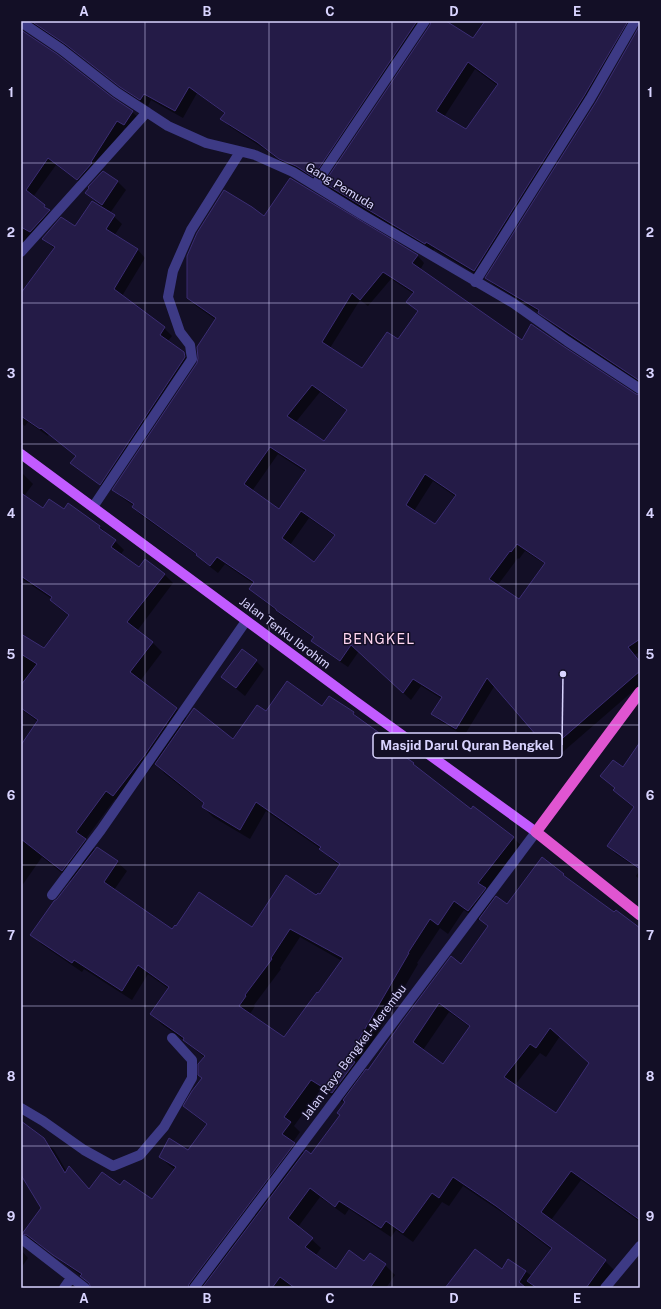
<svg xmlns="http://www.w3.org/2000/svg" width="661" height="1309" font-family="'Public Sans',sans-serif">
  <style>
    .shadow { fill: #0007; fill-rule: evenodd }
    .building { fill: #241b47; stroke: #3b2d73; fill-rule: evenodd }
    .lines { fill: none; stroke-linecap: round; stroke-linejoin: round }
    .minor { stroke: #3d3a85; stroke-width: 10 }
    .tertiary { stroke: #3d3a85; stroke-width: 10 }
    .primary { stroke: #c25bff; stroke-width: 10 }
    .trunk { stroke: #e055d1; stroke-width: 11 }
    .grid { fill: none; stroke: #d9d4ff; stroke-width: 1; stroke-opacity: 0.55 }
    .labels { text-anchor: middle; stroke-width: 3; stroke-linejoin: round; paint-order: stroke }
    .street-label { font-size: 12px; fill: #d9d4ff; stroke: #130f26 }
    .quarter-label { font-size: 14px; letter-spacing: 1px; fill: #ffd6f0; stroke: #130f26 }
    .leader { fill: none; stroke: #d9d4ff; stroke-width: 1.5 }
    .callout-dot { fill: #d9d4ff; stroke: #130f26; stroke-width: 1.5 }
    .callout { fill: #130f26; stroke: #d9d4ff; stroke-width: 1.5 }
    .callout-label { font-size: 13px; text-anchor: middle; font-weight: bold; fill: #d9d4ff }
    .neatline { fill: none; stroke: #d9d4ff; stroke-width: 1.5 }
    .grid-label { font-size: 13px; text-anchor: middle; font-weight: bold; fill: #d9d4ff }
  </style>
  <rect width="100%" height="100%" fill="#130f26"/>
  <!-- shadow -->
  <path class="shadow" d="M 21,21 L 444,21 L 473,39 L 486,21 L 640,21 L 640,23 L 637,25 L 482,278 L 434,249 L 433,251 L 333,191 L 325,183 L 431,25 L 432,21 L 427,25 L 321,183 L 287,166 L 266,150 L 229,126 L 222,118 L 225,114 L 197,93 L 183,118 L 151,100 L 148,106 L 129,94 L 73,51 L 33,24 L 26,23 L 22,29 L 23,32 L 111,98 L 132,112 L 140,119 L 132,132 L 125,128 L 98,170 L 85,186 L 56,165 L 33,197 L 52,213 L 21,254 ZM 475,69 L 498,86 L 466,131 L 444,117 Z
    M 640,27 L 640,383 L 579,343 L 547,320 L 539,312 L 494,285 L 487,278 L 596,103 Z
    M 103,172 L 118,182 L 126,190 L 110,213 L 122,224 L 114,236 L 138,250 L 145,258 L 122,296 L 164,328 L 172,336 L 167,342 L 184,353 L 192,361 L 108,491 L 79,470 L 72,463 L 76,456 L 49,434 L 48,436 L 28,422 L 25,426 L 21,423 L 21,295 L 55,249 L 43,239 L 76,228 L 98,206 L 99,204 L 86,193 Z
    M 265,218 L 417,255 L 424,263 L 420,270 L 522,341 L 640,396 L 640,652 L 634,655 L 640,662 L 640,685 L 557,757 L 495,685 L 464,736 L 440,721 L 432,714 L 442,699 L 421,686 L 411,700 L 359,651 L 348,667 L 320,648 L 313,641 L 314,638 L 285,618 L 258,596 L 250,589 L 254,584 L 225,564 L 218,573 L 205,563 L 197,555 L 141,515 L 133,507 L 134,506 L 121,497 L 114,489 L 198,363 L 216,320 L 196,306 L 188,298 ZM 391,279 L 414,294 L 408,302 L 418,312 L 398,340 L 362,370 L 330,348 L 360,300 L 368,306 ZM 320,392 L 347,411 L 325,442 L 295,423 ZM 278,454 L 306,472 L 280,510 L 252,491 ZM 433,481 L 456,497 L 435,525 L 414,511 ZM 309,518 L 335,536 L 314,564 L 290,545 ZM 525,551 L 545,564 L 519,601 L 497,586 L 518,558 L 519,559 Z
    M 21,472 L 33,484 L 24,496 L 43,509 L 64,511 L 68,505 L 100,527 L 115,541 L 124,550 L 120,555 L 139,569 L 164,574 L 173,583 L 137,631 L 153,643 L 162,652 L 140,681 L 177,709 L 187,719 L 234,740 L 266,712 L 322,708 L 353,713 L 360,720 L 384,738 L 394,748 L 393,750 L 413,764 L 420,771 L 471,810 L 513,837 L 522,847 L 488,892 L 495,899 L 507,905 L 563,875 L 570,881 L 640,931 L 640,1222 L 581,1180 L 551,1220 L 605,1261 L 615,1271 L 602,1288 L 458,1288 L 502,1271 L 509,1260 L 532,1276 L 552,1250 L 506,1215 L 463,1186 L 449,1206 L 442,1202 L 413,1242 L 396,1230 L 391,1237 L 349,1209 L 345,1215 L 320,1197 L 298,1227 L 321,1248 L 316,1255 L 337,1270 L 365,1263 L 370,1255 L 385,1265 L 395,1275 L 386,1288 L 92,1288 L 83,1277 L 38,1244 L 33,1243 L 24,1234 L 42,1208 L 21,1173 L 21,1122 L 44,1140 L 54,1150 L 67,1172 L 69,1168 L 90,1190 L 120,1187 L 152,1201 L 175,1170 L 170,1166 L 160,1157 L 189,1151 L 207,1125 L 194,1115 L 185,1106 L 203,1078 L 205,1058 L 185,1041 L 161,1024 L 152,1014 L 169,989 L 148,974 L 132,1000 L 84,969 L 82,972 L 41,944 L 32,934 L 72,881 L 42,857 L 21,887 L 21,746 L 38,722 L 21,709 L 21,635 L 44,649 L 69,616 L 60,609 L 51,600 L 52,599 L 22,579 L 21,580 ZM 155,763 L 165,774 L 205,805 L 203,807 L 213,817 L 250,839 L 266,811 L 321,849 L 330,858 L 340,866 L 321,896 L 316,897 L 252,928 L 173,931 L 114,890 L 127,871 L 117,862 L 95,850 L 85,840 L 115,799 L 122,804 ZM 464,910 L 478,920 L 480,919 L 489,928 L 461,966 L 368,1072 L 364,1073 L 358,1066 L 418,964 L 417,963 L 440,928 L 448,934 ZM 300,937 L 342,961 L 319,995 L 284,1039 L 250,1014 L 255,1006 L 254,1005 L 281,969 L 280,968 ZM 449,1012 L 470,1027 L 444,1065 L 423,1050 ZM 560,1036 L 590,1063 L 556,1114 L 515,1085 L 540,1053 L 546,1057 ZM 321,1089 L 342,1102 L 344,1100 L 346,1102 L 341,1116 L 312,1155 L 304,1153 L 293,1142 L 300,1132 L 294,1126 Z
    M 256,661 L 264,669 L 245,696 L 222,677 Z
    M 640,753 L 640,870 L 616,854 L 608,846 L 634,808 L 622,798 L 615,790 L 616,789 L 602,776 L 623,768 Z
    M 640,870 L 640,880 L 636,876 Z
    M 21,1250 L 28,1258 L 21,1268 Z"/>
  <!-- building -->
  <path class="building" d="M 31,21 L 417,21 L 313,177 L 296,166 L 279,159 L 257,142 L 220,119 L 225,113 L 189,87 L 175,111 L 144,94 L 140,100 L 120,87 L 65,44 Z
    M 431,21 L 446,21 L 473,38 L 485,21 L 628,21 L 584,96 L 474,271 L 426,242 L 425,244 L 324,183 L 430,25 ZM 468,62 L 498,84 L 466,129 L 436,111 Z
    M 640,25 L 640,381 L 538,313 L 539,310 L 485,278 L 596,102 Z
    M 21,30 L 57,54 L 112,97 L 133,111 L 124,125 L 117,121 L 91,162 L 92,163 L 77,180 L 48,158 L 26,190 L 45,205 L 44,207 L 50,210 L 30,232 L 21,227 Z
    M 103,171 L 118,181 L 102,205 L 85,193 L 89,188 L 88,187 Z
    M 290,178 L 418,255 L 412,263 L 522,340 L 531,324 L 563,346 L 636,394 L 640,395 L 640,639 L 628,647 L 640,662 L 640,671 L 549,750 L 487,678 L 456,729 L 431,714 L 442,697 L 413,679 L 403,693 L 351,645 L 340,661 L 311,641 L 314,637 L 276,610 L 276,609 L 249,589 L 254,582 L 217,557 L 210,566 L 196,555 L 197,554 L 132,507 L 134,504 L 112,490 L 197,363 L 198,358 L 197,347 L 216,318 L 187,298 L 187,256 L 197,233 L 224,190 L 252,207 L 264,216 ZM 383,272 L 414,292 L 406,302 L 418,311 L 398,339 L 387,332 L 362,368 L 322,342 L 352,293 L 360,300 ZM 312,385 L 347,410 L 324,441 L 287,416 ZM 270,447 L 306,470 L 279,509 L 244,484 ZM 425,474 L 456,495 L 435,524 L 406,505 ZM 301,511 L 335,535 L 314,562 L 282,538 ZM 517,544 L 545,563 L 519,599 L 489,579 L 510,551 L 511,552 Z
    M 92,201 L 115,215 L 106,229 L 138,249 L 114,289 L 165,327 L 160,335 L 184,352 L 185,357 L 100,485 L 70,463 L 76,456 L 41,428 L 40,429 L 21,416 L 21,293 L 55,247 L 42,239 L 61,217 L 75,226 Z
    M 21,493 L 43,508 L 49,499 L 64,509 L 68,503 L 100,526 L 99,528 L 116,540 L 111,547 L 139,567 L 145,559 L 165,574 L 127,622 L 153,642 L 130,672 L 177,708 L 144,756 L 113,796 L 106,791 L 76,832 L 86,839 L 62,871 L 21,839 L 21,745 L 38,720 L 21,708 L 21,685 L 37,664 L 21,654 L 21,634 L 44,648 L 69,615 L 50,600 L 52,597 L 21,576 Z
    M 242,649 L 257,660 L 236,688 L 221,677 Z
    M 287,681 L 322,706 L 329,696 L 354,712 L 353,714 L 385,737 L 382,741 L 414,763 L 413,764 L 471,809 L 473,806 L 514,837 L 478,883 L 486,888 L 468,911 L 454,901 L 438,925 L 430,919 L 408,953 L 409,953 L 348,1058 L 355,1062 L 332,1093 L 311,1080 L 284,1117 L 291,1122 L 282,1134 L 295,1143 L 189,1284 L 188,1288 L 91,1288 L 89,1283 L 80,1276 L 82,1274 L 53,1255 L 27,1235 L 22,1234 L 41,1208 L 21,1175 L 21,1121 L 44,1138 L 65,1173 L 69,1166 L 89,1189 L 102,1172 L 120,1185 L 124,1180 L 152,1199 L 176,1167 L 159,1157 L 169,1138 L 188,1150 L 207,1124 L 183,1106 L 192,1091 L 202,1078 L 198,1075 L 198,1064 L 205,1056 L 183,1040 L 184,1038 L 150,1014 L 169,987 L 138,965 L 122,991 L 74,960 L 72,963 L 30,935 L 54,901 L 57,899 L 97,847 L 118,861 L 104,882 L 172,929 L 175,925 L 176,926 L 199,892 L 252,927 L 286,875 L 316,895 L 318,893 L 320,894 L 340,864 L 319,849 L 321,847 L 256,802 L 240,830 L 202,807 L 204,803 L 155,764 L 194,708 L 233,739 L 257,705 L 266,711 ZM 290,929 L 343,958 L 318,993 L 317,992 L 284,1037 L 239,1006 L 246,996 L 245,995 L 272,959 L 271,958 Z
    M 640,742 L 640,869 L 607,846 L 634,807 L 613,790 L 615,788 L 600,776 L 613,760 L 623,767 Z
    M 542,857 L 564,874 L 563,875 L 614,912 L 616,910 L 640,928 L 640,1220 L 571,1171 L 541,1212 L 606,1260 L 586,1288 L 537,1288 L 527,1281 L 552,1248 L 496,1206 L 453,1177 L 439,1198 L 432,1193 L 403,1233 L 386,1221 L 381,1228 L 339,1201 L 335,1207 L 310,1188 L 288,1218 L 313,1238 L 305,1247 L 336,1269 L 349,1250 L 364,1261 L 370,1253 L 386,1264 L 370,1288 L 295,1288 L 280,1277 L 272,1288 L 202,1288 L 306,1150 L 311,1154 L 340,1115 L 337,1113 L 345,1102 L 343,1100 L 366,1069 L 368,1070 L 401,1023 L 451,956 L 461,964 L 488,926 L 479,919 L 496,896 L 507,904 ZM 439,1003 L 470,1026 L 443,1064 L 413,1042 ZM 550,1028 L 589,1063 L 556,1113 L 504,1077 L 530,1044 L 536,1048 Z
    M 475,1249 L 502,1269 L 508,1259 L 526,1271 L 519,1282 L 526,1288 L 445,1288 Z"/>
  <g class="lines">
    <!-- minor -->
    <path class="minor" d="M 21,22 L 61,49 L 116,92 L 168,126 L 206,143 L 255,155 L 293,172 L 361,214 L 513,303 L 567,341 L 640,389
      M 315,185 L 425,21
      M 21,252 L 147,112
      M 475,282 L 590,99 L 635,21
      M 93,507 L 192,359 L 190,345 L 180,332 L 168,297 L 173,271 L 191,230 L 240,152
      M 52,895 L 101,830 L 246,621
      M 21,1108 L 43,1121 L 84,1150 L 113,1166 L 140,1155 L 164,1127 L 192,1078 L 192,1060 L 172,1038
      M 23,1240 L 85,1288
      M 64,1288 L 71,1278
      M 605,1288 L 640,1246"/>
    <!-- tertiary -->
    <path class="tertiary" d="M 194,1288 L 536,832"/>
    <!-- primary -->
    <path class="primary" d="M 21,454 L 355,701 L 536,832"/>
    <!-- trunk -->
    <path class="trunk" d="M 640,692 L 536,832 L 640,915"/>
  </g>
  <!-- grid -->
  <path class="grid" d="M 145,21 L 145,1288M 269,21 L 269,1288M 392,21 L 392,1288M 516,21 L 516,1288M 21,163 L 640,163M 21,303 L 640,303M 21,444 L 640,444M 21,584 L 640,584M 21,725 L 640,725M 21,865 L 640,865M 21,1006 L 640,1006M 21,1146 L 640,1146"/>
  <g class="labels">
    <!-- street labels -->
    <g class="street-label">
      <text transform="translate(340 186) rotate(31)" y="4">Gang Pemuda</text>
      <text transform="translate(285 633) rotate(37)" y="4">Jalan Tenku Ibrohim</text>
      <text transform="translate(354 1052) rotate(-53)" y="4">Jalan Raya Bengkel-Merembu</text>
    </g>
    <!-- quarter labels -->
    <g class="quarter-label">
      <text x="379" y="644">BENGKEL</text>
    </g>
  </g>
  <!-- callouts -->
  <path class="leader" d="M563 674L562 745"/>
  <circle class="callout-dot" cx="563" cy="674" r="4"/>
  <rect class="callout" x="373" y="733" width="189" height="25" rx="4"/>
  <g class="callout-label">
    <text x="467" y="750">Masjid Darul Quran Bengkel</text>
  </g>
  <!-- border -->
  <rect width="661" height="1309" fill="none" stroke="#130f26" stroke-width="44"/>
  <rect x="22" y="22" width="617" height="1265" class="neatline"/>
  <g class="grid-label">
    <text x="84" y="16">A</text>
    <text x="207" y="16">B</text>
    <text x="330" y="16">C</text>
    <text x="454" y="16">D</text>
    <text x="577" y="16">E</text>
    <text x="11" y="97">1</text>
    <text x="650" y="97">1</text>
    <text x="11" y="237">2</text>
    <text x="650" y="237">2</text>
    <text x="11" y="378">3</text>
    <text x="650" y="378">3</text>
    <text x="11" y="518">4</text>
    <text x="650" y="518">4</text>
    <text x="11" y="659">5</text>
    <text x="650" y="659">5</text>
    <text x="11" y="800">6</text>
    <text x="650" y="800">6</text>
    <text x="11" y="940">7</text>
    <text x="650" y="940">7</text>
    <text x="11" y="1081">8</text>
    <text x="650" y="1081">8</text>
    <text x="11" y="1221">9</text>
    <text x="650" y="1221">9</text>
    <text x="84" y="1303">A</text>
    <text x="207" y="1303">B</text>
    <text x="330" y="1303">C</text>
    <text x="454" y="1303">D</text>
    <text x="577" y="1303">E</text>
  </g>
</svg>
